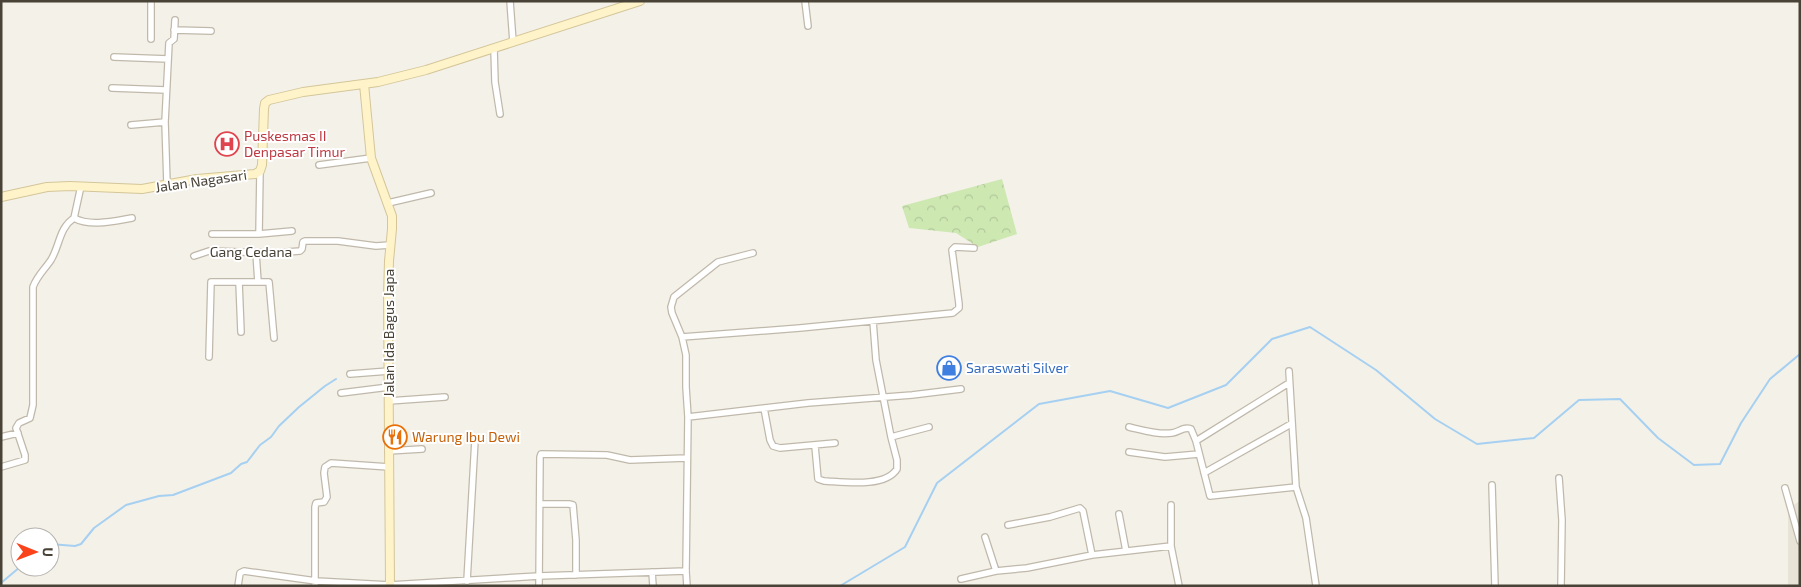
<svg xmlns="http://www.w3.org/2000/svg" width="1801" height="587" font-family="'Exo 2',sans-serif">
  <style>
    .residential { fill: #e8e3d7 }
    .forest { fill: url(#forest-crowns) }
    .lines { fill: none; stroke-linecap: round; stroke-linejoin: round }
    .stream { stroke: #a6d0f1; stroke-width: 2 }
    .street-casing { stroke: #c0b9ab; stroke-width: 8 }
    .secondary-casing { stroke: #d4c699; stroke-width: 10 }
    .street { stroke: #fff; stroke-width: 5.5 }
    .secondary { stroke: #fef3c9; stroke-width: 8 }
    .labels { text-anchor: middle; stroke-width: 4; stroke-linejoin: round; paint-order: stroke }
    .health-label { font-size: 14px; fill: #be3a42; stroke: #fff; text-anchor: start }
    .street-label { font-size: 14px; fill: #484237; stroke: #fff }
    .shop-label { font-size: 14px; fill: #366cbe; stroke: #fff; text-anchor: start }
    .food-label { font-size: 14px; fill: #c56008; stroke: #fff; text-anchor: start }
  </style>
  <defs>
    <pattern id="forest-crowns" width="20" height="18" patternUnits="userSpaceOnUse" patternTransform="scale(1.25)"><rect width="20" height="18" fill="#cee8b2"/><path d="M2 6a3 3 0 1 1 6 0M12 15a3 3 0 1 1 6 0" fill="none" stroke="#b2c89a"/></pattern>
  </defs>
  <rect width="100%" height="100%" fill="#f4f1e9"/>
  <!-- residential -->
  <path class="residential" d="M 1800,501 L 1800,586 L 1788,586 L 1788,508 Z"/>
  <!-- forest -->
  <path class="forest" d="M 1002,179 L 1017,234 L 978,247 L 956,233 L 909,228 L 902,206 Z"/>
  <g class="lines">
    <!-- stream -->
    <path class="stream" d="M 50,544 L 75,546 L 81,544 L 94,528 L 126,505 L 159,496 L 173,495 L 231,473 L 241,464 L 247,462 L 260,445 L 271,437 L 279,426 L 299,407 L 325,386 L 336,379
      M 1,583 L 20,567
      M 840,586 L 905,547 L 937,483 L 1039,404 L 1110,391 L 1168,408 L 1226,385 L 1272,339 L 1310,327 L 1376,370 L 1435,419 L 1477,444 L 1534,438 L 1579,400 L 1620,399 L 1658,438 L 1694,465 L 1720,464 L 1741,423 L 1770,379 L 1800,354"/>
    <!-- street casing -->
    <g class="street-casing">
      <path id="street" d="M 510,1 L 513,42
        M 805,1 L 808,26
        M 174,30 L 211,31
        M 151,39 L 151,1
        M 494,49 L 495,82 L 500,114
        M 114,57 L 168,59
        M 112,88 L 166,90
        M 131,125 L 165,122
        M 319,165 L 371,158
        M 260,171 L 259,234 L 292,231
        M 167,184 L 165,122 L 169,43 L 174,39 L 175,20
        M 81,186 L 74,218 C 90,227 114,221 132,218
        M 388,203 L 431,193
        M 212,234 L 259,234
        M 256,253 L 258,282
        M 194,256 L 209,251 L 274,253 L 300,251 L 302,249 L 303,242 L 305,241 L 338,241 L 376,246 L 390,245
        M 239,282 L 241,332
        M 873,321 L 876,360 L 891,437 L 929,427
        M 682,337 L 800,328 L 953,313 L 959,308 L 959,304 L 952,250 L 955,247 L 974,248
        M 209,357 L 211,282 L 269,282 L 274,338
        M 1289,371 L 1296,487 L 1306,518 L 1316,586
        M 350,374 L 389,371
        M 341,393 L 389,387
        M 389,401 L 445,397
        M 764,408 L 770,440 L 773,446 L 780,448 L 835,443
        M 688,417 L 808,403 L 912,395 L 961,389
        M 1129,427 C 1142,430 1158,435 1172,433 C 1179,432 1184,426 1191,429 L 1196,441 L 1210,496 L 1296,487
        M 1,437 L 18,433
        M 1196,441 L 1289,383
        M 815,446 L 818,479 L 824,481 C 844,482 885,488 897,469 L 897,460 L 891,437
        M 388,451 L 422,449
        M 1129,452 L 1165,457 L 1199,454
        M 1,467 L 25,460 L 25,455 L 16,428 L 19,423 L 30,418 L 33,405 L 33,287 C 37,276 45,269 51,260 C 60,245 59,228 74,218
        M 1204,473 L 1291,424
        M 1559,478 L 1562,520 L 1561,586
        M 1492,485 L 1495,586
        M 1785,488 L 1800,541
        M 540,504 L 569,504 L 573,505 L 576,540 L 576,575
        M 1171,505 L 1171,546 L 1179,586
        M 1119,514 L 1126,551
        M 1008,525 L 1050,517 L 1080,508 L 1083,511 L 1092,555
        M 985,537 L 996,571
        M 652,572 L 653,586
        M 961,579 L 996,571 L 1027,568 L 1092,555 L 1171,546
        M 467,581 L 475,440
        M 238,586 L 240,573 L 244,571 L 316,581 L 390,585 L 539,576 L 686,571
        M 315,586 L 315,507 L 316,503 L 324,502 L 327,497 L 324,473 L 325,467 L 331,463 L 389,467
        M 539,586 L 540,457 L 541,454 L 607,455 L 630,460 L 687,458
        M 687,586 L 686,571 L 688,417 L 686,387 L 686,355 L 682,337 L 672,313 L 671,307 L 674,297 L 718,262 L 753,253"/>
    </g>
    <!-- secondary casing -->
    <g class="secondary-casing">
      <path id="secondary" d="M 364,84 L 371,158 L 392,216 L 392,229 L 389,261 L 388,295 L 390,586
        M 1,197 L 47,187 L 70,186 L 142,189 L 197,179 L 255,174 L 260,171 L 262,165 L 264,109 L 265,103 L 269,100 L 303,92 L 378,82 L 426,70 L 640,1"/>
    </g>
    <!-- street -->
    <use href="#street" class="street"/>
    <!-- secondary -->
    <use href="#secondary" class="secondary"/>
  </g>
  <!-- icons -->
  <defs>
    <g id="hospital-ring" transform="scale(1.25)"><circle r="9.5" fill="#fff" stroke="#e0444e" stroke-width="1.5"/><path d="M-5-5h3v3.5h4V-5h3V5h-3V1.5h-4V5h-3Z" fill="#e0444e"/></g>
    <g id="shop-ring" transform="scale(1.25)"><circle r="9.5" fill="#fff" stroke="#3f7fe0" stroke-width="1.5"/><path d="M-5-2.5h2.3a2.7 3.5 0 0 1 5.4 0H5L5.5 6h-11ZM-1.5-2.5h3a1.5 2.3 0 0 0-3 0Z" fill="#3f7fe0"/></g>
    <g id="restaurant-ring" transform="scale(1.25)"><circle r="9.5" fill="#fff" stroke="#e8710a" stroke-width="1.5"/><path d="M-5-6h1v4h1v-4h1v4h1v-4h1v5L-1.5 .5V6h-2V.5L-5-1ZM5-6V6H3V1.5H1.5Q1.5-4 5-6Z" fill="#e8710a"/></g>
  </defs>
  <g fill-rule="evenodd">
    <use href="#hospital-ring" x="227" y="144"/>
    <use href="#shop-ring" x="949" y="368"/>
    <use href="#restaurant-ring" x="395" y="437"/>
  </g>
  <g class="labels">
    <!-- health labels -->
    <g class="health-label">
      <text x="244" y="141">Puskesmas II<tspan x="244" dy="16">Denpasar Timur</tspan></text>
    </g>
    <!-- street labels -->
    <g class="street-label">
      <text transform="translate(201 181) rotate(-8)" y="5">Jalan Nagasari</text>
      <text x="251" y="257">Gang Cedana</text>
      <text transform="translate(389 333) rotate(-90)" y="5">Jalan Ida Bagus Japa</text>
    </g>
    <!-- shop labels -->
    <g class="shop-label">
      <text x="966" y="373">Saraswati Silver</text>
    </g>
    <!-- food labels -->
    <g class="food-label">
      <text x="412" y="442">Warung Ibu Dewi</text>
    </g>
  </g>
  <!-- border -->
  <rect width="1801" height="587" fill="none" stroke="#484237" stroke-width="5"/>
  <!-- north arrow -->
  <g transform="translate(35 552) rotate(91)"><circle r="24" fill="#ffffff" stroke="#b6b3af"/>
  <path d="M0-4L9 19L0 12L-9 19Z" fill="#fa431b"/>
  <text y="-8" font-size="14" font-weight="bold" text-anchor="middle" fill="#484237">U</text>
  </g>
</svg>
